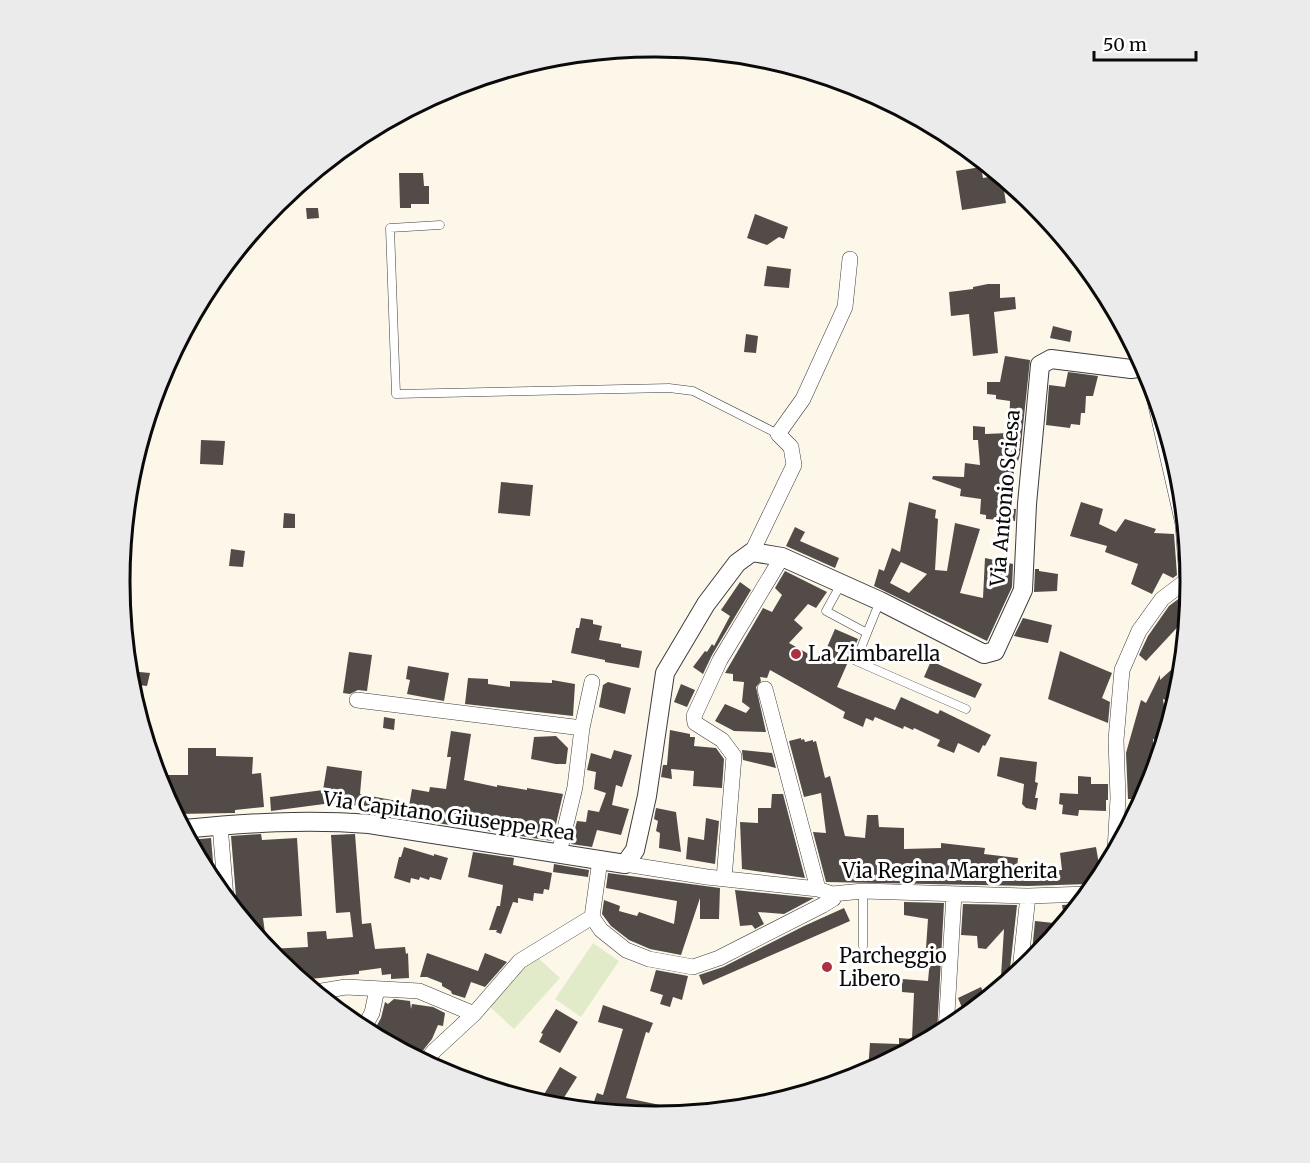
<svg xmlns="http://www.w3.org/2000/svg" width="1310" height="1163" font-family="Merriweather,serif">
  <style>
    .pitch { fill: #e2ebc9 }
    .building { fill: #524b48; fill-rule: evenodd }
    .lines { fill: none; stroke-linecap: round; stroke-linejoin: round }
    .service-casing { stroke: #3d3d3d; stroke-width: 9 }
    .minor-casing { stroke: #3d3d3d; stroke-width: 16 }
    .tertiary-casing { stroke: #3d3d3d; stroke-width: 20 }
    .service { stroke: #fff; stroke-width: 8 }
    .minor { stroke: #fff; stroke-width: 15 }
    .tertiary { stroke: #fff; stroke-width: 18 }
    .poi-dot { fill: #ab3243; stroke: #fff; stroke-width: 2 }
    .labels { text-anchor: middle; stroke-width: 6; stroke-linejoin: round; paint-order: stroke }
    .street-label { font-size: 20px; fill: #0a0a0a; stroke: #fff }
    .poi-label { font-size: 20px; fill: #0a0a0a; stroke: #fff; text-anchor: start }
    .rim { fill: none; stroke: #0a0a0a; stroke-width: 3 }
  </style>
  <rect width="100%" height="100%" fill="#fdf7ea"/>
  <!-- pitch -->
  <path class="pitch" d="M 593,943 L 619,961 L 581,1017 L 555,999 Z
    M 535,955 L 560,978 L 514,1029 L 489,1006 Z"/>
  <!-- building -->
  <path class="building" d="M 981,167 L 983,178 L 1000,175 L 1002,178 L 1006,203 L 962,210 L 956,171 Z
    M 399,173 L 423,173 L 424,186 L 429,186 L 429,204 L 411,204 L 411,208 L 400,208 Z
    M 306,208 L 318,208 L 319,218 L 307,219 Z
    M 755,214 L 788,227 L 784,239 L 779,237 L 767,245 L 747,238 Z
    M 767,266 L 791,269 L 789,288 L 764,286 Z
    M 988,284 L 1000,284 L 1000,298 L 1015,297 L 1016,309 L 994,312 L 998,353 L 973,356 L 969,314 L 951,316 L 949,292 L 973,289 L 973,287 Z
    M 1053,326 L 1072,331 L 1070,342 L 1050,338 Z
    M 746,334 L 758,336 L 756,353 L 744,352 Z
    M 1005,356 L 1030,360 L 1020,454 L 1018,461 L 1015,461 L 1013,480 L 1010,479 L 1009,486 L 1003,485 L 1001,508 L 1016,509 L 1015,521 L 986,519 L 986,515 L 980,514 L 981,499 L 960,496 L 961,489 L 932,479 L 933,476 L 964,477 L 965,463 L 980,465 L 978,440 L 973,440 L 973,426 L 985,427 L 985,434 L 1009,433 L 1010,401 L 996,399 L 996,395 L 987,394 L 987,382 L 1000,382 Z
    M 1068,372 L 1098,376 L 1093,396 L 1086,396 L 1085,413 L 1081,413 L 1080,425 L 1071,424 L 1070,428 L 1046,425 L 1049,385 L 1065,387 Z
    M 201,440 L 225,441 L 223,465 L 200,464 Z
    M 501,482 L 533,485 L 530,516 L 498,513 Z
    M 909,502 L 936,510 L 935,518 L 938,519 L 935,570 L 947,571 L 955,523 L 980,529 L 960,593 L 983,598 L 985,558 L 1013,564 L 1012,587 L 987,641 L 874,586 L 879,569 L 884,571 L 892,548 L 900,552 ZM 901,562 L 927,574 L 909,593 L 890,583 Z
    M 1081,502 L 1103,509 L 1099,524 L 1116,532 L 1125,519 L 1156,529 L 1154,533 L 1174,534 L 1177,575 L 1173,578 L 1163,573 L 1152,594 L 1131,584 L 1138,564 L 1105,552 L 1107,546 L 1070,536 Z
    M 284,513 L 295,514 L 295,528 L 283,528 Z
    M 795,527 L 805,532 L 800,541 L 839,558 L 835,568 L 786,546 Z
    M 231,549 L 245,551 L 243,567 L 229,566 Z
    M 1035,569 L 1039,569 L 1039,571 L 1058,574 L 1057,591 L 1034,592 Z
    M 785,571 L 827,592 L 816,608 L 808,604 L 794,620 L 803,628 L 789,643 L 821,661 L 835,629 L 858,639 L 837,687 L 895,710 L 901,697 L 938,714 L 940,710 L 991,735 L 985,746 L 983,745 L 979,753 L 958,743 L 954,753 L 937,746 L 940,740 L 914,728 L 913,730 L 904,726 L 903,729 L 875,717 L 873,721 L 866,718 L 863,727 L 843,718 L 845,712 L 770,670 L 767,678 L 760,677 L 761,681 L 756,687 L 766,732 L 734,731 L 715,721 L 725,704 L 746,713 L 750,708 L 742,702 L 744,682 L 733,681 L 733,674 L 725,673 L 763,608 L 772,612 L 782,595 L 775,588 Z
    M 740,582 L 751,590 L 712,655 L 703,674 L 693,667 L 705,651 L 707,652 L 712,644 L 714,646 L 730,616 L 721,610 Z
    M 1185,594 L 1188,599 L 1186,618 L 1146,661 L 1139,655 L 1148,636 L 1169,606 Z
    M 581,618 L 593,620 L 593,624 L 602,626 L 599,640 L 621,644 L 621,647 L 642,651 L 639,668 L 605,662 L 605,660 L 571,653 L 576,628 L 579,628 Z
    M 1023,618 L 1052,625 L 1048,643 L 1014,636 Z
    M 1060,651 L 1112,673 L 1102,698 L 1110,702 L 1108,723 L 1048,699 Z
    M 349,652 L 372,655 L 367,691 L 358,690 L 350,694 L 343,693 Z
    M 1182,660 L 1180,686 L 1174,704 L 1163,699 L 1167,726 L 1163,742 L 1153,739 L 1154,767 L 1152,767 L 1152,777 L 1149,787 L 1142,799 L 1128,799 L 1126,753 L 1141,700 L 1146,703 L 1160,675 L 1160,680 Z
    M 931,661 L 982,684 L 975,698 L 924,677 Z
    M 408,666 L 449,673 L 444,701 L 407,694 L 410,680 L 406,679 Z
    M 129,671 L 150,673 L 147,686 L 130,684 Z
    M 468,678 L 488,679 L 488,684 L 510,687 L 510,681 L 552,683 L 552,680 L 575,684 L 573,716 L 465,704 Z
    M 608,682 L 631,688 L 625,714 L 599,707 L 603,685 Z
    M 681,684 L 695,690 L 687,707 L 674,702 Z
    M 384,717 L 395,719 L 394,730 L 383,728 Z
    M 670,730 L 690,734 L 690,737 L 695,737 L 694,746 L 716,748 L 724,759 L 722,788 L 693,786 L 694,771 L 671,769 L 672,779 L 661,777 L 663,765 L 667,765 Z
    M 451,731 L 471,734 L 464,780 L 497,787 L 497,785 L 527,790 L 527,788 L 563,794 L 552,841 L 368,812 L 369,806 L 324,804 L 271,811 L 270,797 L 323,790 L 327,766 L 362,771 L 360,794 L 397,801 L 397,804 L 409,806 L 412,789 L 429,792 L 430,787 L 446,789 L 451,757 L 447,757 Z
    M 556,736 L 568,748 L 566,764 L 556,764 L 531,759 L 534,737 Z
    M 801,738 L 801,740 L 804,739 L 805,742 L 813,740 L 813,742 L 816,741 L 825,778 L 830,776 L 845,836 L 865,838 L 867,815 L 878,815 L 879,827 L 904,828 L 904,849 L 941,848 L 941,843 L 985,848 L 984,854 L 1018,858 L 1017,868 L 1028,869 L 1028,871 L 1062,870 L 1060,853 L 1096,847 L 1101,876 L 1094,886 L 1088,884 L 1028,886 L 826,882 L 813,832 L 826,833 L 821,793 L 804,797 L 789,741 Z
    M 188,748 L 216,748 L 216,756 L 253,757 L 252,774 L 261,773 L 264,807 L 235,810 L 235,813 L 176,814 L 161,786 L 157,775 L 188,775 Z
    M 614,750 L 632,755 L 622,787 L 616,785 L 612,805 L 629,809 L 621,835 L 597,830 L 592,847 L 571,844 L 577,821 L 586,822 L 588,810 L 599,812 L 606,793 L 594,789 L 596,772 L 587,770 L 591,753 L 611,759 Z
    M 742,750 L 772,753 L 776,768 L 743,760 Z
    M 1000,757 L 1037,762 L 1035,782 L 1038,783 L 1035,798 L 1038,798 L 1036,810 L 1026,808 L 1022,804 L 1024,784 L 997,776 Z
    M 1078,776 L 1091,777 L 1091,784 L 1108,784 L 1108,800 L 1106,800 L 1106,811 L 1079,810 L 1078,816 L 1062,814 L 1063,805 L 1059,804 L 1060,793 L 1078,794 Z
    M 772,794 L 783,794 L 805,878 L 742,869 L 740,822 L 758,823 L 758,808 L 771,808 Z
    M 656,808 L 676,812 L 681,852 L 659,848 L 660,833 L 656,831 L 658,821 L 654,819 Z
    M 706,818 L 719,821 L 715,864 L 686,859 L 688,837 L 704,840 Z
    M 261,834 L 262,840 L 297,838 L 302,916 L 263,918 L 267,948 L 232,905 L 236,897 L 231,836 Z
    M 355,834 L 362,924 L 371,923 L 375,949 L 405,947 L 406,954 L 408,953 L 409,978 L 391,979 L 391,974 L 382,975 L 381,968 L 359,971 L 359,974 L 310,979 L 311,984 L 309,986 L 276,960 L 268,949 L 308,947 L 307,932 L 326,931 L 327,939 L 353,937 L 350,912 L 336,913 L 331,835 Z
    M 211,838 L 215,885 L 189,840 Z
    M 404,847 L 434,856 L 434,854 L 448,858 L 441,880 L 430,877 L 429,880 L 420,877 L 419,880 L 411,878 L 410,883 L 394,878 L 399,857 L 401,857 Z
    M 473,852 L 514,858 L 513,865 L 552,873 L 549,890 L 544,889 L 543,894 L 534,893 L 533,901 L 518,898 L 518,903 L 513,902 L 501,934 L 496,932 L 497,930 L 489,930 L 497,906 L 500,906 L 503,885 L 468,877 Z
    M 554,864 L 589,870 L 588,877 L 553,872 Z
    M 608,873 L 720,888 L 719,919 L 700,919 L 700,898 L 681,955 L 650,949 L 629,940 L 611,926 L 602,914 L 604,900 L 620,906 L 619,911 L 637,916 L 639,912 L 674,924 L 677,901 L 606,888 Z
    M 735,890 L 814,898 L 784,914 L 758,912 L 764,924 L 755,929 L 752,925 L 740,926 Z
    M 904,902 L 944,903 L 937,1034 L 868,1071 L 870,1043 L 899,1044 L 899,1038 L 912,1039 L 914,993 L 902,992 L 902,979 L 928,981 L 931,948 L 926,948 L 928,919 L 904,915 Z
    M 963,904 L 1017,905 L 1010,969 L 1013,977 L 1001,976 L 1004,929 L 986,949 L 978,948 L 977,936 L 961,935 Z
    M 1079,904 L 1065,922 L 1062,905 Z
    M 844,908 L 850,921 L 703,985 L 699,975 L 723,967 L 804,926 Z
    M 1035,921 L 1063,924 L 1031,962 Z
    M 427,953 L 478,971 L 485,953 L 507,962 L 485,987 L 471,982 L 465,998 L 452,994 L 451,991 L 442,986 L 442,983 L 427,977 L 420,977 Z
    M 656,970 L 688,976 L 682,1000 L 673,997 L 670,1007 L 660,1004 L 663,995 L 650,991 Z
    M 981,987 L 986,998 L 965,1015 L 958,998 Z
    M 394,999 L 410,1001 L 411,1009 L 412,1004 L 433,1007 L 445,1013 L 443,1026 L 438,1025 L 432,1039 L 417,1058 L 372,1034 L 381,1018 L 385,1002 L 388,1004 Z
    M 603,1005 L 653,1023 L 649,1033 L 646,1032 L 626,1098 L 665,1106 L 664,1116 L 655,1116 L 591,1110 L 597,1093 L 603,1095 L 623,1029 L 598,1022 Z
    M 556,1009 L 578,1022 L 560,1053 L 539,1042 L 543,1034 L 541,1033 Z
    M 560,1067 L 577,1077 L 558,1107 L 539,1103 Z"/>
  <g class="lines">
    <!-- service casing -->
    <g class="service-casing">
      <path id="service" d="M 440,225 L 390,228 L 396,394 L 669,388 L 693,391 L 778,434
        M 841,584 L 826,611 L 867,633 L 856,661 L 966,709
        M 867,633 L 880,601
        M 863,946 L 863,891"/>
    </g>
    <!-- minor casing -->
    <g class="minor-casing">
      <path id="minor" d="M 1143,367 L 1152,388 L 1183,524 L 1187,580 L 1190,585
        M 752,552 L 794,465 L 791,447 L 778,434 L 803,399 L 845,307 L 850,259
        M 765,689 L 818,889
        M 357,700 L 582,728
        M 220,825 L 226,898
        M 1115,851 L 1118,798 L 1116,740 L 1122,670 L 1139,631 L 1162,599 L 1187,580
        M 559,853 L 575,787 L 582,728 L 592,682
        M 600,860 L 592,917 L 601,930 L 626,950 L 649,959 L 693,967 L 719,958 L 823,905 L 833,899 L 832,894
        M 625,864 L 707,877 L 818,889 L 832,894 L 863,891 L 1028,896 L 1088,894
        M 724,879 L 734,756 L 722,740 L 695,723 L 694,716 L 720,660 L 782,557
        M 1020,970 L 1028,896
        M 316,992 L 346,987 L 419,991 L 474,1014
        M 363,1029 L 372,1013 L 377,989
        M 946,1030 L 954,894
        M 425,1062 L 434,1051 L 474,1014 L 520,961 L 592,917"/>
    </g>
    <!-- tertiary casing -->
    <g class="tertiary-casing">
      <path id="tertiary" d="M 184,829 C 246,823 306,819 369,824 L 625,864 L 635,850 L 647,796 L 665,673 L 706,604 L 737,563 L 752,552 L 782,557 L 880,601 L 984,654 L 995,651 L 1023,590 L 1027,504 L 1040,365 L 1051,359 L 1131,369 L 1144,367"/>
    </g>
    <!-- service -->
    <use href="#service" class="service"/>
    <!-- minor -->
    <use href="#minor" class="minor"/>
    <!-- tertiary -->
    <use href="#tertiary" class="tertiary"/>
  </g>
  <!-- markers -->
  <g class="poi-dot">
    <circle cx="796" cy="654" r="6"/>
    <circle cx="827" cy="967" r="6"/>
  </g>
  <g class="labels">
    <!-- street labels -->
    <g class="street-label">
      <text transform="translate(1005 498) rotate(-85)" y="7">Via Antonio Sciesa</text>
      <text transform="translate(449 816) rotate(8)" y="7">Via Capitano Giuseppe Rea</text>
      <text x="950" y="878">Via Regina Margherita</text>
    </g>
    <!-- poi labels -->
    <g class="poi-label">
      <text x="808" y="661">La Zimbarella</text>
      <text x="839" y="963">Parcheggio<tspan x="839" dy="23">Libero</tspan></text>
    </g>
  </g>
  <!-- crop -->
  <path d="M0 0H1310V1163H0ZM654 57H656A524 524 0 0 1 1180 581V582A524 524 0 0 1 656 1106H654A524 524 0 0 1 130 582V581A524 524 0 0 1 654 57Z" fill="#ebebeb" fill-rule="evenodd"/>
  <path class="rim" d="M654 57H656A524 524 0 0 1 1180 581V582A524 524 0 0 1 656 1106H654A524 524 0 0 1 130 582V581A524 524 0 0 1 654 57Z"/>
  <!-- scale -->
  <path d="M1094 51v9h102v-9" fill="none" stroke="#0a0a0a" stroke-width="3"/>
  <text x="1103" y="51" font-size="18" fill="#0a0a0a" stroke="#ffffff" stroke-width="4.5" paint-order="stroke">50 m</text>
</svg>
